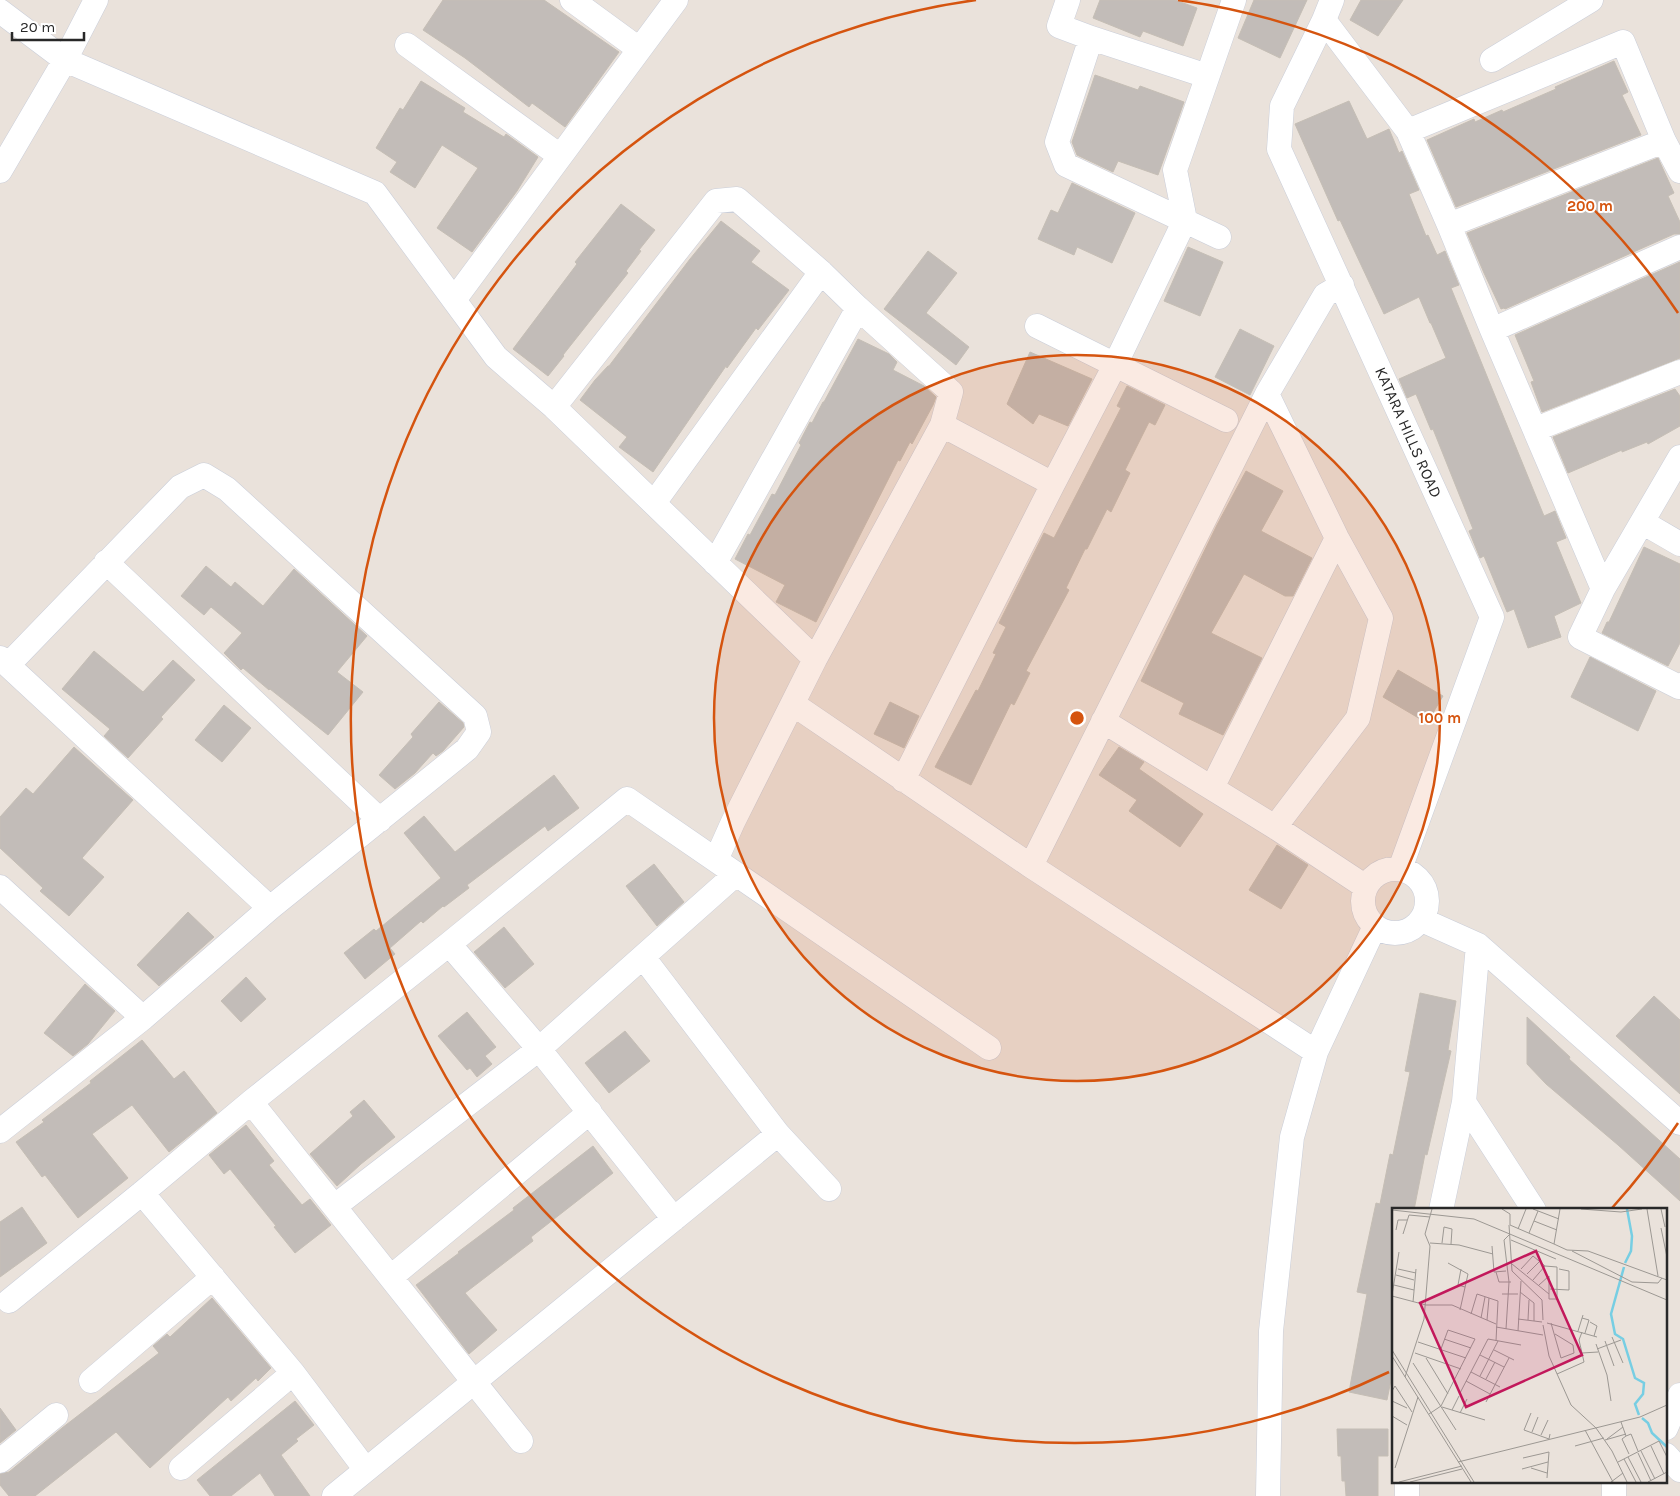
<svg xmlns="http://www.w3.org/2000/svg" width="1680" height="1496" font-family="Karla,sans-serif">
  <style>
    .building { fill: #c2bcb8; stroke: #c5beb5 }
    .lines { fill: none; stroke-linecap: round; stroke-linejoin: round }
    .street-casing { stroke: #caced9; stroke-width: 25 }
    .street { stroke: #fff; stroke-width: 24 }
    .ring { fill: none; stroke: #d5540f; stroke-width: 2.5 }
    .labels { text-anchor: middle; stroke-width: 4; stroke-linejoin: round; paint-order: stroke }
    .street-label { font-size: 16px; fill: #282828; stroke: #fff }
    .inset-river { fill: none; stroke: #77cee3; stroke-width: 2.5 }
    .inset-road { fill: none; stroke: #9c9893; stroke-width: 1 }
    .view { fill: #c2185b; fill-opacity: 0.15; stroke: #c2185b; stroke-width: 2.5 }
    .inset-edge { fill: none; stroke: #282828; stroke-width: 2.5 }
    .centre { fill: #d5540f; stroke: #fff; stroke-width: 2.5 }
    .ring-label { font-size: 15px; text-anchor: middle; font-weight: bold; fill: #d5540f; stroke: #fff; stroke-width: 4; stroke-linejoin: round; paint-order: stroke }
  </style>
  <rect width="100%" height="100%" fill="#eae2db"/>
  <!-- building -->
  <path class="building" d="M 443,0 L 544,0 L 619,52 L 565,127 L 532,103 L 529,107 L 465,58 L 423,30 Z
    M 1100,0 L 1175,0 L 1197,8 L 1183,46 L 1143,31 L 1140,37 L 1093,18 Z
    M 1254,0 L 1307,0 L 1280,58 L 1238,38 Z
    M 1361,0 L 1403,0 L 1378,36 L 1350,20 Z
    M 1614,61 L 1628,92 L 1622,95 L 1641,135 L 1456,207 L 1427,140 L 1474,119 L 1475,122 L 1502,110 L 1503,112 L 1556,89 L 1555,87 Z
    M 1095,75 L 1138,90 L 1140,86 L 1184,102 L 1158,175 L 1118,161 L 1113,172 L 1077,155 L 1072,142 Z
    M 421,81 L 465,108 L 463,112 L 504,137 L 506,134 L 538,157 L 517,191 L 472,252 L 437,228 L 478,168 L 442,145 L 415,188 L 390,172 L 397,162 L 376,148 L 400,108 L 403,110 Z
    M 1349,101 L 1367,139 L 1389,129 L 1399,153 L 1402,151 L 1419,190 L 1409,194 L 1426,236 L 1428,235 L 1437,255 L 1445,251 L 1459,285 L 1451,288 L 1544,516 L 1555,511 L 1566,538 L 1556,542 L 1581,603 L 1554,616 L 1561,637 L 1528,648 L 1514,609 L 1507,612 L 1484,556 L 1480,558 L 1469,531 L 1473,529 L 1433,429 L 1431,430 L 1416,394 L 1407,398 L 1399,379 L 1446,358 L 1431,323 L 1430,323 L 1419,297 L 1384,314 L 1340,220 L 1338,221 L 1295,124 Z
    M 1658,158 L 1674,193 L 1668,196 L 1680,222 L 1680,234 L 1674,234 L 1505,309 L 1504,308 L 1501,309 L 1484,273 L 1467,233 Z
    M 1072,183 L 1135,213 L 1112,263 L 1077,247 L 1074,255 L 1038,239 L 1051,210 L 1058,213 Z
    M 621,204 L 655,230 L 639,250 L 641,251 L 626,271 L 628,273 L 563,355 L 564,356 L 548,376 L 513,349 L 577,264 L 575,262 Z
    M 721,221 L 760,251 L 751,262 L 789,290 L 758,330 L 756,328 L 727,368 L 726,366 L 653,472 L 619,447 L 627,437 L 580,400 L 595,380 L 608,366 L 609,366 L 690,259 Z
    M 1188,247 L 1223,262 L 1200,316 L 1164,301 Z
    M 928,251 L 957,273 L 926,313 L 969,347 L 956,365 L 884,309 Z
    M 1680,262 L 1680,358 L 1542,412 L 1531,382 L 1534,381 L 1515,335 Z
    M 1240,329 L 1274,346 L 1250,395 L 1215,377 Z
    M 858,339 L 889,354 L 897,362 L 893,370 L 924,386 L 936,397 L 933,405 L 912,444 L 910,442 L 900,461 L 898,460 L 816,622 L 776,602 L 785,585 L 735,559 L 748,534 L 750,535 L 772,494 L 775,495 L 801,445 L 799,443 L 810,422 L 812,423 L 823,402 L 824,402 Z
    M 1030,352 L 1092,379 L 1068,426 L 1039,414 L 1033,424 L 1007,404 Z
    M 1127,386 L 1165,405 L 1155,425 L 1149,422 L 1125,470 L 1130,473 L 1111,512 L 1107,509 L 1087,549 L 1085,549 L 1066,588 L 1069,590 L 1026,671 L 1030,673 L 1014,705 L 1011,703 L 971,785 L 935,767 L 976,690 L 978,691 L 996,654 L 993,653 L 1006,627 L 999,623 L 1044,533 L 1054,538 L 1121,408 L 1117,406 Z
    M 1675,389 L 1680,396 L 1680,426 L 1648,444 L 1647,442 L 1622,452 L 1622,450 L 1568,473 L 1553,437 Z
    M 1246,471 L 1283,491 L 1261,531 L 1312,558 L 1293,596 L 1285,596 L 1244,574 L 1211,633 L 1262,658 L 1223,735 L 1179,714 L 1184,703 L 1141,681 L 1217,525 Z
    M 1644,547 L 1680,564 L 1680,643 L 1668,666 L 1602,633 L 1607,622 L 1609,622 Z
    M 206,566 L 231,587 L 235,582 L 263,606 L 294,569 L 367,636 L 337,672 L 363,692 L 328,735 L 270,689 L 269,690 L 243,668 L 241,670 L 224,653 L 242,633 L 211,607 L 204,615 L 181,596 Z
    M 94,651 L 143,692 L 173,660 L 195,680 L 161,717 L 163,719 L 128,758 L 104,736 L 110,729 L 62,689 Z
    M 1590,657 L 1656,691 L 1638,731 L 1571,697 Z
    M 1398,670 L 1443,696 L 1427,723 L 1383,697 Z
    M 439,702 L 463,723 L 464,727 L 443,751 L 436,756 L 433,753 L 415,773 L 395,789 L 379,775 L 413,737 L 411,734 Z
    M 890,702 L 919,716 L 904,748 L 874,734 Z
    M 224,705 L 251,728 L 222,762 L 195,740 Z
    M 74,747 L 133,800 L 82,858 L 104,877 L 69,916 L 40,891 L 43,888 L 0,848 L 0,817 L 26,788 L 33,794 Z
    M 1119,747 L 1144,762 L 1139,769 L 1203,814 L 1180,847 L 1129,811 L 1137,800 L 1099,775 Z
    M 554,775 L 579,808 L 548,831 L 545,826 L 467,885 L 469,888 L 444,907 L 443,906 L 423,923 L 421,921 L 390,948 L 395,954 L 365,979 L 344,953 L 374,929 L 376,931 L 441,878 L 404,833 L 424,816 L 455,852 Z
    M 1277,845 L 1308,865 L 1281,909 L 1249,890 Z
    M 654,864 L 684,902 L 657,926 L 626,886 Z
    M 188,912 L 214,937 L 159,986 L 137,965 Z
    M 504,927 L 534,964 L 505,988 L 474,952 Z
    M 246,977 L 266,999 L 241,1022 L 221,1001 Z
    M 85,984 L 115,1011 L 88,1044 L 73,1056 L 44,1033 Z
    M 1420,993 L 1456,1001 L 1448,1050 L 1451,1051 L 1427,1155 L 1425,1154 L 1414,1210 L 1394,1210 L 1394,1365 L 1387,1400 L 1349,1392 L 1367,1294 L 1357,1292 L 1376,1203 L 1380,1204 L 1390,1154 L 1393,1155 L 1410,1072 L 1405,1071 Z
    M 1654,996 L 1680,1020 L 1680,1094 L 1616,1036 Z
    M 467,1012 L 496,1047 L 485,1056 L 492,1064 L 477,1077 L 470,1068 L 467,1070 L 438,1036 Z
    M 1527,1017 L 1570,1057 L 1569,1059 L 1680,1159 L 1680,1201 L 1618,1145 L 1546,1084 L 1527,1064 Z
    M 625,1031 L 650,1061 L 609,1093 L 585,1063 Z
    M 142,1040 L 174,1079 L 184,1071 L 217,1113 L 169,1152 L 132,1105 L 92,1134 L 128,1178 L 78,1218 L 45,1175 L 42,1177 L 16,1142 L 44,1122 L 42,1120 L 91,1083 L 90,1081 Z
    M 364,1100 L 395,1137 L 361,1164 L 337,1186 L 310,1154 L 353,1116 L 350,1112 Z
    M 246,1125 L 274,1161 L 269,1165 L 302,1205 L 310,1199 L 331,1225 L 295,1253 L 274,1227 L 276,1226 L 230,1169 L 224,1174 L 209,1155 Z
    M 593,1146 L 613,1173 L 531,1237 L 533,1241 L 465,1293 L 497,1330 L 469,1354 L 416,1285 L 459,1253 L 458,1252 L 514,1210 L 513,1208 Z
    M 22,1207 L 47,1243 L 0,1277 L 0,1222 Z
    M 212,1298 L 271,1368 L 258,1381 L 256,1378 L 231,1401 L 228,1397 L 150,1468 L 116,1432 L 35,1496 L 9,1496 L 0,1485 L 0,1474 L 9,1472 L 62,1428 L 159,1353 L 153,1346 L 167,1334 L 170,1337 Z
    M 295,1401 L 314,1425 L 296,1439 L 298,1441 L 281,1455 L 310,1496 L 275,1496 L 260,1473 L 231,1496 L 210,1496 L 197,1480 Z
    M 0,1408 L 16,1430 L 0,1443 Z
    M 1337,1429 L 1388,1429 L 1388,1456 L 1378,1456 L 1378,1496 L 1346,1496 L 1345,1481 L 1342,1481 L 1341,1456 L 1338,1456 Z"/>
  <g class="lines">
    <!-- street casing -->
    <g class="street-casing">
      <path id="street" d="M 572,0 L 639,49
        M 1068,0 L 1059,26 L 1091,38 L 1207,76
        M 1332,0 L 1324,20 L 1282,106 L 1279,149 L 1492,617 L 1400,869
        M 0,11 L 65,60 L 375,193 L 496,357 L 554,407 L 815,659
        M 1324,20 L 1408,131 L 1449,225 L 1492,330 L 1603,589
        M 1091,38 L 1057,142 L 1066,165 L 1219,237
        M 407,45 L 560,156
        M 1492,60 L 1591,0
        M 1408,131 L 1623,42 L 1664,141 L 1680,171
        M 0,171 L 65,60 L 96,0
        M 1449,225 L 1664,141
        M 454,300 L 676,0
        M 1037,326 L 1226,420
        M 1492,330 L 1680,247
        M 1267,394 L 1337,538 L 1381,618 L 1358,718 L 1275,827
        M 554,407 L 716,201 L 737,199 L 821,272 L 858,308 L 951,392 L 942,425 L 815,659 L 733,822 L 716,860
        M 942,425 L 1053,484
        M 1536,429 L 1680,372
        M 1680,457 L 1603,589 L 1580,637 L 1679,687 L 1680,685
        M 654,503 L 821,272
        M 1642,522 L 1680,544
        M 106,562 L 380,820
        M 715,563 L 858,308
        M 0,658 L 270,908
        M 793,704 L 1031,866 L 1316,1052
        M 1103,721 L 1275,827 L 1366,887
        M 903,780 L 1053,484 L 1115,365 L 1185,220 L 1175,170 L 1234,0
        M 1212,788 L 1337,538
        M 1031,866 L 1267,394 L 1325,295 L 1342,285
        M1363 901a32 32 0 1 1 64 0a32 32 0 1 1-64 0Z
        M 0,887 L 143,1018
        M 1422,920 L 1478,945 L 1680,1123
        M 449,944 L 539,1049 L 674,1219
        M 643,957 L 778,1134 L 829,1189
        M 251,1102 L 521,1441
        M 1464,1102 L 1534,1210
        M 0,1131 L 143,1018 L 270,908 L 467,749 L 479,732 L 475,716 L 227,489 L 204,475 L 180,487 L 8,665
        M 142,1193 L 293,1373 L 366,1470
        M 335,1206 L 539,1049 L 736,874
        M 1441,1210 L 1464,1102 L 1478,945
        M 391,1277 L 590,1112
        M 9,1301 L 142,1193 L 251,1102 L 449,944 L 627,799 L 989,1048
        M 91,1381 L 213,1277
        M 1666,1428 L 1680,1395
        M 1666,1455 L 1680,1470
        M 0,1461 L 56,1415
        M 181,1468 L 293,1373
        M 1407,1482 L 1407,1496
        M 334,1496 L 778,1134
        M 1268,1496 L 1271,1331 L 1292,1137 L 1316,1052 L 1375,926
        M 1614,1496 L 1614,1482"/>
    </g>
    <!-- street -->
    <use href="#street" class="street"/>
  </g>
  <!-- distance rings -->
  <circle cx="1077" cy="718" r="363" fill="#d5540f" fill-opacity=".12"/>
  <g class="ring">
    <circle cx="1077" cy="718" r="363"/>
    <path d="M1678 1123A725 725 0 0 1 1612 1208M1389 1372A725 725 0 1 1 976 0M1178 0A725 725 0 0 1 1678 313"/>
  </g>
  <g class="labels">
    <!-- street labels -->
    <g class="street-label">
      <text transform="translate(1409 432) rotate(66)" y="6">KATARA HILLS ROAD</text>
    </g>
  </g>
  <!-- overview -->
  <g transform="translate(1392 1208)">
    <rect width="275" height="275" fill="#eae2db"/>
    <path class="inset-river" d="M 233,55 L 239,43 L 240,28 L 235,1M 232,59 L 219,106 L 223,126 L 231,131 L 243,170 L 252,175 L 251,186 L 243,196 L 247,207M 250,210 L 256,215 L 260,225 L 275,239"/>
    <path class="inset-road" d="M 110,1 L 118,6 L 118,17 L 162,36 L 175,42 L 196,43 L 275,72M 141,1 L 167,11M 189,1 L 229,4 L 250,1M 255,1 L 266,68M 269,1 L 273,19M 0,2 L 82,11 L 275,92M 142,13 L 165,22M 117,17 L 120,63 L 150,92 L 151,112M 269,20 L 275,49M 126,21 L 134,1M 4,22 L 6,12 L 15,12M 137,25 L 146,3M 11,26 L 17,7 L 38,9M 119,32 L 164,51M 38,35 L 67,37 L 101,46M 50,35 L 52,19 L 60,21 L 59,36M 162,36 L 168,1M 100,38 L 102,64 L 114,63M 180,43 L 240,74 L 266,75 L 270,70M 56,55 L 76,66 L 68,102M 120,56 L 157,86M 6,61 L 24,65M 69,61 L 66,77 L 73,79M 129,61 L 141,48 L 153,58 L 165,59 L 165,91 L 157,91 L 157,68 L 147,77M 104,64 L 107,74 L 119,74M 135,66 L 147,54M 4,67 L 22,72M 141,72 L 153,58M 2,77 L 22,82M 158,81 L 177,82 L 177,63 L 167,61M 128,84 L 142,95 L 142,113M 110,86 L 126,86M 0,87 L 7,44M 0,88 L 34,97 L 60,97 L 104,116M 21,94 L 24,61M 79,106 L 85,86 L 106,93 L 104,133M 89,110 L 93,89M 190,110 L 197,112 L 193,125M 126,111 L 150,114M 95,112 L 97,90M 136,112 L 137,92M 198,114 L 205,118 L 202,128M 155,115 L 205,129M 159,115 L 169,150 L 182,145 L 181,137 L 163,126M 151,117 L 157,148 L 179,197 L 204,220 L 220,243 L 235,274M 104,119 L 151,127M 114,121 L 117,74 L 112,32 L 118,26M 126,123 L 129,73M 186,123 L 191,107M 190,124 L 187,132 L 190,145M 220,129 L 231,155M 52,131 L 79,140M 213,133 L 222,158M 26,134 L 74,150M 204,136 L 215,167 L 219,193M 205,141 L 229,132M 0,142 L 82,274M 102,142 L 122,152M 23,145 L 69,161M 88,147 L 112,159M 0,148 L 79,274M 34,150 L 56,186M 21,155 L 64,222M 79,164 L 108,179M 165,166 L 192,154 L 190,145 L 206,144M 88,168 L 106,133M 13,169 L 32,111 L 38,38 L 33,26 L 40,1M 94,171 L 103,154M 74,173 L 98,186M 0,183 L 3,178 L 20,204M 68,185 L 96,131 L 129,137M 0,193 L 15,200M 94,194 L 117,150M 50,199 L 93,212M 60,202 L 67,188M 68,205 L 75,191M 139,205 L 132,222 L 157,231 L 158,226M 37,206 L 49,198 L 83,131 L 56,122 L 49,141M 0,208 L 15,217M 229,214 L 234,228 L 239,226 L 246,243M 193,222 L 221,274M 140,224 L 146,209M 149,227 L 156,212M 234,228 L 230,231 L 237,246M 215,231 L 231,219M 213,232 L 234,226M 183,238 L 212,230M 259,238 L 272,266M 249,243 L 263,271M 246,245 L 259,273M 236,249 L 249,274M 131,250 L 157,244 L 155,270M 232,251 L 244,274M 66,254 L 248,209 L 275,197M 226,254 L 267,233 L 275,249M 3,260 L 26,189M 139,260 L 155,265M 130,261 L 156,254M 7,274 L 70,258M 18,274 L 70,261M 219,274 L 231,265M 256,274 L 275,264"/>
    <path class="view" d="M 144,43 L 190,147 L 74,199 L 28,95 Z"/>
    <rect width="275" height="275" class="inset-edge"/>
  </g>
  <circle cx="1077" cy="718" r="8" class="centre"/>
  <g class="ring-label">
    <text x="1590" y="211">200 m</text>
    <text x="1440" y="723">100 m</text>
  </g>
  <!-- scale -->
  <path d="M12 32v8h72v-8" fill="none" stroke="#282828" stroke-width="2.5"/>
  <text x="20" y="32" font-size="15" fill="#282828" stroke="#ffffff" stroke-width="4" paint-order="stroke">20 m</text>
</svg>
